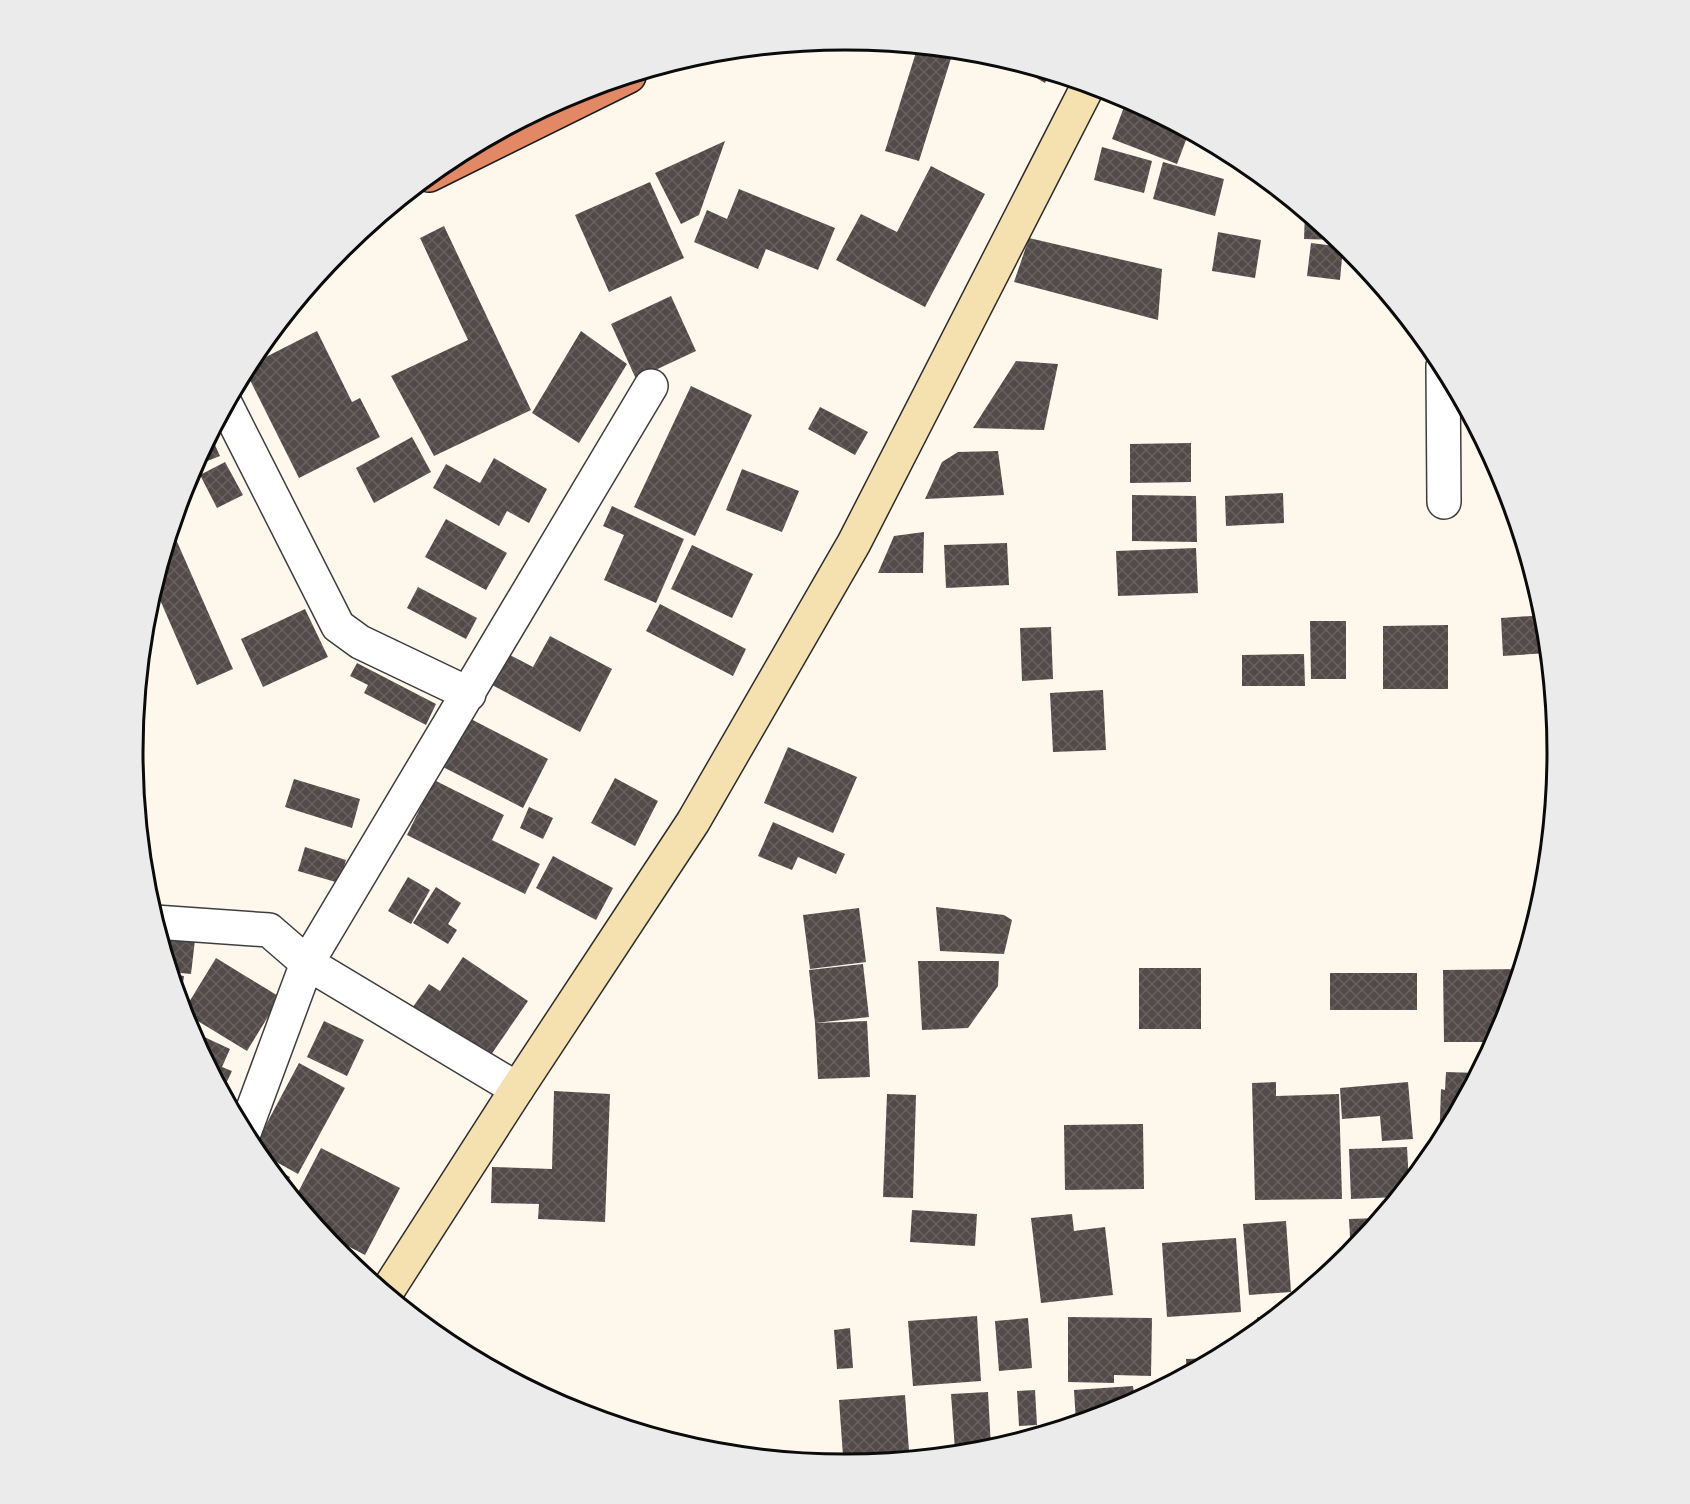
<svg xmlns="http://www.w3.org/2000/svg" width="1690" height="1504" font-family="Lora,serif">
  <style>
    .building { fill: url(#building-cross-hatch) }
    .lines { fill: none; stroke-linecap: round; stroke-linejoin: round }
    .street-casing { stroke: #3e3e3e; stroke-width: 36 }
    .secondary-casing { stroke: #2d2d2d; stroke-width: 36 }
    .highway-casing { stroke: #1c1c1c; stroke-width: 36 }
    .street { stroke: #fff; stroke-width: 33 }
    .secondary { stroke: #f5e1af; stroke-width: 33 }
    .highway { stroke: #e28864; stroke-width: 33 }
    .rim { fill: none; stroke: #0b0b0b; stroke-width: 3 }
  </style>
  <defs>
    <pattern id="building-cross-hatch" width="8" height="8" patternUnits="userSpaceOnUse" patternTransform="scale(1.5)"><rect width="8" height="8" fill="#534b49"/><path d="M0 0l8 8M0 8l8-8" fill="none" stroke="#67605f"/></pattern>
  </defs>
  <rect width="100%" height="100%" fill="#fdf7ec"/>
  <!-- building -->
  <path class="building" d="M 918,46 L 953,52 L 919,161 L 885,151 Z
    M 999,57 L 1050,73 L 1045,83 Z
    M 1124,107 L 1189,132 L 1177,164 L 1112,139 Z
    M 725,141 L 699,215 L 681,224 L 655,173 Z
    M 1102,147 L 1152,161 L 1144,193 L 1094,180 Z
    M 1163,162 L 1224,179 L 1215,216 L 1153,199 Z
    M 931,166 L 985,194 L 925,307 L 836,260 L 861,214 L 897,232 Z
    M 650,182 L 684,258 L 609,292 L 575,215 Z
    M 739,189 L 835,228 L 818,270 L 766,249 L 758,269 L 694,242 L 707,210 L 727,219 Z
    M 1305,212 L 1340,240 L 1304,239 Z
    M 444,226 L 531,410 L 434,456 L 391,376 L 468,340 L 420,238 Z
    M 1218,232 L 1261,240 L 1255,278 L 1212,271 Z
    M 1029,238 L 1162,269 L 1158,320 L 1014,282 Z
    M 1311,243 L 1343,247 L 1340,280 L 1307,276 Z
    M 671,296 L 696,351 L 636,379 L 611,324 Z
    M 317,331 L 352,402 L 360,398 L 380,437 L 299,478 L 245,370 L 246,367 Z
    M 581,331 L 627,364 L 579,443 L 532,413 Z
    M 1016,361 L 1058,364 L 1044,430 L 973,428 Z
    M 691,386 L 752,415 L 695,536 L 634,507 Z
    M 820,407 L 868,432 L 855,455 L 808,429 Z
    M 210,434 L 220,456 L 195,466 L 194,464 Z
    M 412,437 L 431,472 L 374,503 L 356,468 Z
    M 1191,443 L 1191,482 L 1130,483 L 1130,444 Z
    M 998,451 L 1004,495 L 925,499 L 942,462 L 958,452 Z
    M 494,458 L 547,489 L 529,523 L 507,511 L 499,526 L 433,488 L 446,464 L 480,483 Z
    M 225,462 L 243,495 L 217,508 L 200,475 Z
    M 742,469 L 799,491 L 782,532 L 726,510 Z
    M 1283,493 L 1284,523 L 1226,526 L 1225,496 Z
    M 1132,495 L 1196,496 L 1197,542 L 1132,541 Z
    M 612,506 L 684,539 L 656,603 L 604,580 L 624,535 L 603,526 Z
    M 446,519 L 507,553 L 486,590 L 425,557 Z
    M 171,528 L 233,669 L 197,685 L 154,586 Z
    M 924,532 L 923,573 L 878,573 L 894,536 Z
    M 1007,543 L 1009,585 L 946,588 L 944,545 Z
    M 692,545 L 753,574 L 732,618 L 671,589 Z
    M 1196,548 L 1198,593 L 1118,596 L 1116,551 Z
    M 418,587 L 477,618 L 466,639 L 407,608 Z
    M 660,604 L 746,649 L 733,676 L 646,631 Z
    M 305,609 L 328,657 L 263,687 L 241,639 Z
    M 1545,615 L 1548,653 L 1503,656 L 1501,618 Z
    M 1310,621 L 1346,621 L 1346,679 L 1311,679 Z
    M 1448,625 L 1448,689 L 1383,689 L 1383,626 Z
    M 1051,627 L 1053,679 L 1022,681 L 1020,628 Z
    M 550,636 L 612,669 L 580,732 L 492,685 L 508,654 L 533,667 Z
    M 1304,654 L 1305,686 L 1242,686 L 1242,655 Z
    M 357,663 L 436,704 L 426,725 L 364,693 L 368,685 L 350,676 Z
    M 1103,690 L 1106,750 L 1053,752 L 1050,693 Z
    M 467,717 L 548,759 L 523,808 L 441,766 Z
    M 788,747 L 857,777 L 833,833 L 764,803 Z
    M 615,778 L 658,801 L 635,846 L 591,823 Z
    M 294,779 L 360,799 L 352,828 L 285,807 Z
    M 434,780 L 504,815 L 492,840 L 540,864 L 525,894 L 407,835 Z
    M 529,807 L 553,818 L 543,839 L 520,828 Z
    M 773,822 L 845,854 L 836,874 L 798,857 L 792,870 L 758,856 Z
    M 305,847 L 346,860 L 339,883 L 298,871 Z
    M 553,856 L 613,888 L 596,920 L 536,888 Z
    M 408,877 L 430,890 L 411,924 L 388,911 Z
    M 436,887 L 461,903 L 448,924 L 457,930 L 448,944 L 413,923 Z
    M 936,907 L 1004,915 L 1012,920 L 1004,954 L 940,951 Z
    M 859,908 L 866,962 L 810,969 L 803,915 Z
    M 159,935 L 195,940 L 191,974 L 170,972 Z
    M 463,957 L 528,1001 L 484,1065 L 408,1014 L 429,984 L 440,991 Z
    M 216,958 L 280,997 L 247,1051 L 183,1012 Z
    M 918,961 L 999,961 L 998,986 L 968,1028 L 922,1030 Z
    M 863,964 L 869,1017 L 815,1023 L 809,970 Z
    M 1139,968 L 1201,968 L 1201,1029 L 1139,1029 Z
    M 1521,969 L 1504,1025 L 1495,1042 L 1444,1042 L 1443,970 Z
    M 1330,973 L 1417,973 L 1417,1010 L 1330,1010 Z
    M 171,974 L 184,976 L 180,1005 Z
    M 324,1021 L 364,1040 L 347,1076 L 307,1057 Z
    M 867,1021 L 870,1077 L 818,1079 L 815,1023 Z
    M 200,1035 L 230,1049 L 222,1067 L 232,1071 L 222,1092 L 196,1043 Z
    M 299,1063 L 345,1088 L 298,1174 L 253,1149 Z
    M 1446,1072 L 1478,1073 L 1439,1146 L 1441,1089 L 1445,1090 Z
    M 1276,1082 L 1276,1096 L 1339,1094 L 1342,1199 L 1255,1200 L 1252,1083 Z
    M 1408,1082 L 1413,1139 L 1382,1141 L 1380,1116 L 1342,1119 L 1340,1088 Z
    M 554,1091 L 610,1094 L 605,1222 L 538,1219 L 539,1204 L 491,1203 L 492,1167 L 552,1169 Z
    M 887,1094 L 916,1095 L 913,1198 L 883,1197 Z
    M 1143,1124 L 1144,1189 L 1065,1190 L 1064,1125 Z
    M 1407,1147 L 1409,1183 L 1398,1197 L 1351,1199 L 1349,1149 Z
    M 321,1148 L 400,1188 L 365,1255 L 321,1232 L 294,1200 Z
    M 266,1164 L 290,1177 L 285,1188 Z
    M 912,1210 L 977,1214 L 975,1246 L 910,1242 Z
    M 1072,1214 L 1074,1231 L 1105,1227 L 1113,1295 L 1041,1303 L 1031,1218 Z
    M 1381,1218 L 1365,1237 L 1351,1254 L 1349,1219 Z
    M 1286,1221 L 1291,1292 L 1249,1295 L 1243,1224 Z
    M 1236,1238 L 1241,1312 L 1167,1317 L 1162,1243 Z
    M 977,1316 L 981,1381 L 913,1386 L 908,1321 Z
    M 1068,1317 L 1152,1318 L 1151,1376 L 1114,1375 L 1114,1383 L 1068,1382 Z
    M 1257,1317 L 1276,1317 L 1258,1331 Z
    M 1028,1318 L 1032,1368 L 999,1371 L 995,1321 Z
    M 850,1328 L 853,1368 L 837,1369 L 834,1330 Z
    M 1217,1358 L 1189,1373 L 1187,1374 L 1186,1359 Z
    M 1133,1386 L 1135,1402 L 1118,1411 L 1076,1423 L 1074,1390 Z
    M 1035,1390 L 1037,1425 L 1019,1426 L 1017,1391 Z
    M 988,1392 L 991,1448 L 955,1450 L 951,1394 Z
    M 905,1395 L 909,1451 L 843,1456 L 839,1400 Z"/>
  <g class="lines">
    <!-- street casing -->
    <g class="street-casing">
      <path id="street" d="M 1443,366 L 1444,502
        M 226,405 L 338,626 L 360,642 L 469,694
        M 155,922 L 269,930 L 307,963 L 517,1089
        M 244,1133 L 307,963 L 651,386"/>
    </g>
    <!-- secondary casing -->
    <g class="secondary-casing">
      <path id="secondary" d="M 386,1293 L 517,1089 L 693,822 L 854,543 L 1089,84"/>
    </g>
    <!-- highway casing -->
    <g class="highway-casing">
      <path id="highway" d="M 429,175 L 629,76"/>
    </g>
    <!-- street -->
    <use href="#street" class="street"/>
    <!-- secondary -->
    <use href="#secondary" class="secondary"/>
    <!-- highway -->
    <use href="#highway" class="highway"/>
  </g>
  <!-- crop -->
  <path d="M0 0H1690V1504H0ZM143 752a702 702 0 1 1 1404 0a702 702 0 1 1-1404 0Z" fill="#ebebeb" fill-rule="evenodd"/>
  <path class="rim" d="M143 752a702 702 0 1 1 1404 0a702 702 0 1 1-1404 0Z"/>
</svg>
